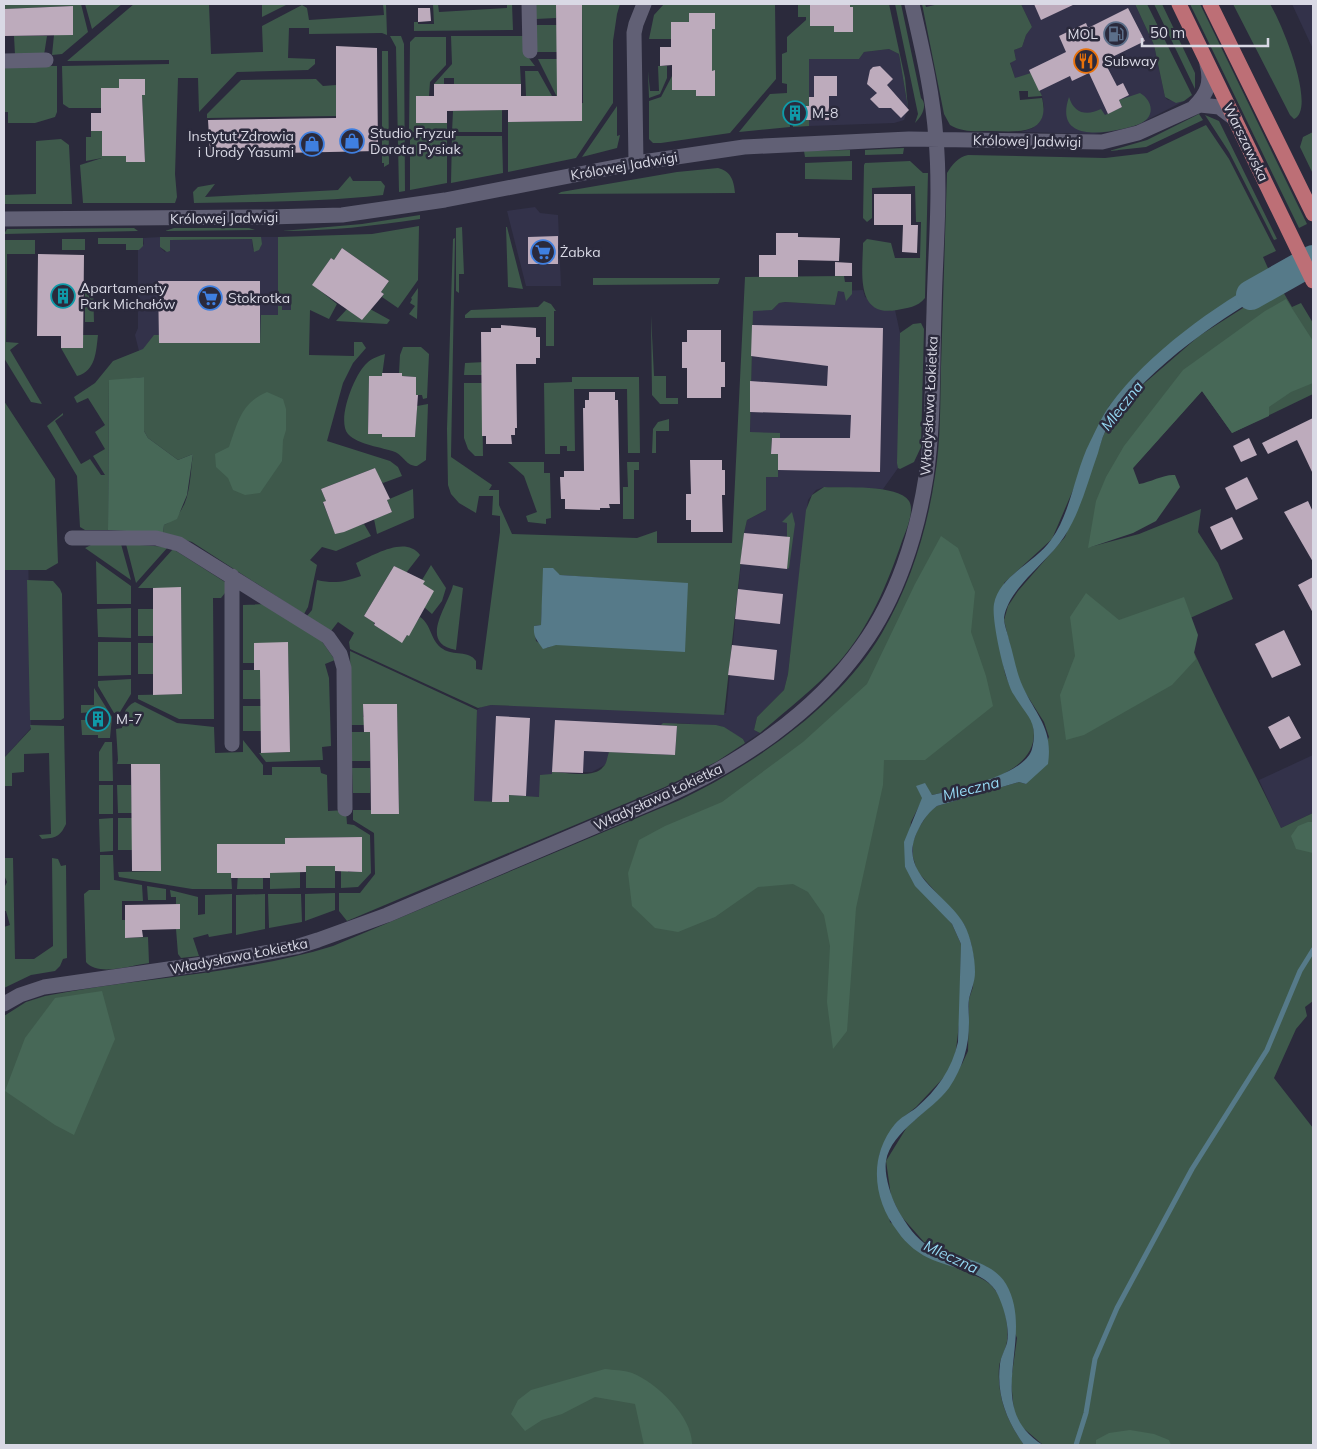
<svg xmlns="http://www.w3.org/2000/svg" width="1317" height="1449" font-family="Mulish,sans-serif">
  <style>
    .built { fill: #33324a }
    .green { fill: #3e594b; fill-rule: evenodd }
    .forest { fill: #476857 }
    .water { fill: #567a89 }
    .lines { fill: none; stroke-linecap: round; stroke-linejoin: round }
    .stream { stroke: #567a89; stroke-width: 5 }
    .river { stroke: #567a89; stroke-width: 30 }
    .building { fill: #bdabbc }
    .minor { stroke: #616075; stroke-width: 15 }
    .major { stroke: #bd6f76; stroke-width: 15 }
    .labels { text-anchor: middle; stroke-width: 5; stroke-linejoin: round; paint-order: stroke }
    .poi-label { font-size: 14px; fill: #d9d9e5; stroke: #2b2a3c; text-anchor: start }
    .street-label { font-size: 14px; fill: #d9d9e5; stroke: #2b2a3c }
    .water-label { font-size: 15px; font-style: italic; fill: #95d8f3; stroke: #2b2a3c }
  </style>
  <rect width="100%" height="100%" fill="#2b2a3c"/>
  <!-- built -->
  <path class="built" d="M 1021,4 L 1135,4 L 1154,45 L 1165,97 L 1168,100 L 1184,101 L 1139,124 L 1118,130 L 1094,134 L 1021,132 L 1033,128 L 1044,107 L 1042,96 L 1015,78 L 1010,62 L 1016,60 L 1014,50 L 1022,47 L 1026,35 L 1032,27 Z
    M 1292,4 L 1313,4 L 1313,49 Z
    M 889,49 L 899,54 L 908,108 L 904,120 L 894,123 L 809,126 L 809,59 L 859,59 L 864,52 Z
    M 535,207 L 540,213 L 558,215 L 561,286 L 526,286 L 507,211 Z
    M 160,237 L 160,247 L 165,252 L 170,240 L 252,239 L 253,250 L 261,247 L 261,237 L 278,237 L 278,301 L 281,298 L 291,298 L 301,350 L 139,351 L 135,335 L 138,328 L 138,250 L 144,244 L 143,238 Z
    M 863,290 L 865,297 L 890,311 L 895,310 L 900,333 L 898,468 L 883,489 L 824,487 L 816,490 L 808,500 L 788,674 L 784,690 L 757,717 L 754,730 L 760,733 L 745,743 L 743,739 L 720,726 L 677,723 L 675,755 L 660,754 L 605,765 L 592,772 L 553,772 L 539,797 L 509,796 L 509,802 L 473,801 L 477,710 L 481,707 L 491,705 L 726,713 L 744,533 L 747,520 L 766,510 L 766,477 L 778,477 L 778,454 L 771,453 L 772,438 L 780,438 L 750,432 L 753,310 L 772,310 L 779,303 L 785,302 L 835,305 L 838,291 Z
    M 27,484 L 31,728 L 4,758 L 4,485 Z
    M 1313,755 L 1313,813 L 1281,828 L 1259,780 Z"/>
  <!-- green -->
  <path class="green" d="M 4,4 L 81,4 L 88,32 L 62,54 L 52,55 L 54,35 L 73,35 L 73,6 L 4,9 Z
    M 85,4 L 122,4 L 92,29 Z
    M 134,4 L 209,4 L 211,54 L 263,52 L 262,26 L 302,5 L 307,8 L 309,20 L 384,15 L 383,4 L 386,4 L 387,35 L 382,33 L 309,34 L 309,28 L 289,28 L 288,58 L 315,59 L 315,64 L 308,70 L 237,72 L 199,112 L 198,78 L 178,78 L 175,174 L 177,197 L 175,203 L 83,203 L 80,165 L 102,158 L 86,161 L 86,137 L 91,137 L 91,131 L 102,131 L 102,156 L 126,156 L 126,162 L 145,162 L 142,95 L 145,95 L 145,79 L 119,79 L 119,88 L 101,88 L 101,108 L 69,108 L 63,104 L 62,66 L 169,64 L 169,60 L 67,61 Z
    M 262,4 L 288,4 L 262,17 Z
    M 433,4 L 438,4 L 439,12 L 507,8 L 507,4 L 512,4 L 513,30 L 414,31 L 414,22 L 418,22 L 418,24 L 434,24 Z
    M 536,4 L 556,4 L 556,18 L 536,19 Z
    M 582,4 L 620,4 L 617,14 L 613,41 L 613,103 L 576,158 L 508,172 L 508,122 L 582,121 L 582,109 L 574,104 L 583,103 Z
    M 664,4 L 775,4 L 776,79 L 730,133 L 661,143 L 653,143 L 649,139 L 649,101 L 661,97 L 672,76 L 672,90 L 696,90 L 696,96 L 715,96 L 715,71 L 712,71 L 689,22 L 671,23 L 671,39 L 649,39 L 654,15 Z
    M 798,4 L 810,4 L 810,26 L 834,26 L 834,32 L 853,32 L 853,7 L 850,7 L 850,4 L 889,4 L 905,78 L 908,108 L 899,54 L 889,49 L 864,52 L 859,59 L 809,59 L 809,126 L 793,127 L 793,120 L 788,106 L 790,127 L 739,132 L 770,94 L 787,93 L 787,84 L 782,83 L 782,54 L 787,52 L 787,37 L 806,20 L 806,17 L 798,17 Z
    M 895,4 L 901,4 L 921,98 C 928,105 922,116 915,123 L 918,114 Z
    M 922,4 L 925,4 L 926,7 L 939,4 L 1021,4 L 1032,27 L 1026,35 L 1022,47 L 1014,50 L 1016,60 L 1010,63 L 1015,78 L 1031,73 L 1042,96 L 1028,97 L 1028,91 L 1019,91 L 1020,100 L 1042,98 C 1051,135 1017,132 992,131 C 978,131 963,133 950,125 L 944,114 Z
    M 1135,4 L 1147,4 L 1192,95 L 1184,101 L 1176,103 L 1165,97 L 1154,45 Z
    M 1154,4 L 1162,4 L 1195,73 L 1195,89 Z
    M 1190,4 L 1200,4 L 1307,224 L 1299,228 Z
    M 1233,4 L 1270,4 C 1282,23 1317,109 1294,119 L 1290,115 Z
    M 536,25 L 557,25 L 557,52 L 536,52 Z
    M 14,36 L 47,36 L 44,55 L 15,55 Z
    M 390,36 L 401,36 L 404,44 L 405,191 L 399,192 L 396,47 Z
    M 451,36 L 525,36 L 525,53 L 535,66 L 520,66 L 521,84 L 454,84 L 454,78 L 444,78 L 444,84 L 434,84 L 452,64 Z
    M 415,37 L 446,37 L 446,65 L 430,82 L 429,96 L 416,96 L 416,123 L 447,123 L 447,132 L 409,132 L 410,42 Z
    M 382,51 L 388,51 L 389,164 L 384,167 L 384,163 L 382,163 Z
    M 538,59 L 557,59 L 557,97 Z
    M 4,66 L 57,66 L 57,112 L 55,117 L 35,123 L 8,123 L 8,112 L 4,112 Z
    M 658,66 L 667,66 L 667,78 L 660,94 L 649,98 L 648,71 L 650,91 L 659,91 Z
    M 525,71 L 538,71 L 552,96 L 526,96 Z
    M 316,79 L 323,86 L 336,85 L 336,116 L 207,118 L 207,114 L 241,80 Z
    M 1140,93 C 1149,98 1155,110 1147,119 C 1141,125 1130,127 1122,129 C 1096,135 1055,138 1069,97 C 1074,114 1087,116 1101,109 L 1105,115 L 1122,107 L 1119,100 Z
    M 617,106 L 617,136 L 620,135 L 617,148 L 582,157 Z
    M 502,110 L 502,132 L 452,132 L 453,111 Z
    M 1199,114 L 1203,120 L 1146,147 L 1109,151 L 1147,140 Z
    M 1205,115 L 1219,121 L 1277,239 L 1274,240 L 1229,152 Z
    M 1206,125 L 1229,159 L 1276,251 L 1263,257 L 1271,275 L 1231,299 L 1192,327 L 1142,369 L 1109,406 L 1052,539 L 1004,583 C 1004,607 998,658 1007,679 C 1013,695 1030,708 1033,725 C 1043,775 967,787 932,795 L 917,787 L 923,798 L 911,822 L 905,867 L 952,924 L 961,944 L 960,1016 L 955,1058 L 947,1074 L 916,1107 L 896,1123 L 879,1155 L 890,1222 C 911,1236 931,1252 953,1266 C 967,1275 985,1275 995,1290 C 1005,1302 1009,1326 1007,1341 C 1006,1350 1000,1358 999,1367 C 997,1397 1007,1421 1024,1445 L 4,1445 L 4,1016 L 26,1002 L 45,996 C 141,977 239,975 333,946 L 680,800 C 755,764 839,706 882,633 C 910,585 927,531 935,476 C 941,440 940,403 941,367 C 943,302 945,238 947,173 C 952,165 958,157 968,155 L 1105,158 L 1147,153 Z
    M 1313,132 L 1313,174 L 1300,147 L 1303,137 Z
    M 452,136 L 502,136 L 503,173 L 451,183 Z
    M 410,137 L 447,137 L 447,183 L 410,190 Z
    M 61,139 L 69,145 L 72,204 L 4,204 L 4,195 L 36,194 L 36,141 Z
    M 904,148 L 903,154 L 865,155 L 865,150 Z
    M 850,150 L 850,156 L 805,157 L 804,151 Z
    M 852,161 L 852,180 L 805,179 L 805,163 Z
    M 910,161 L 923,173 L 928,173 L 925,298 C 918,307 907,308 897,310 C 854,318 863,269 863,243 L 867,239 L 891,243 L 895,258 L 920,258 L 921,222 L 916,222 L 915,186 L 872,188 L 872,218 L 867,222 L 863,218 L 864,165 L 865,163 Z
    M 718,168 C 731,171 734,181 735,193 L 558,194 L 561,192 L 677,172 Z
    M 350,176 L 353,181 L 381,181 L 385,186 L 383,195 C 320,202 257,202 194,203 L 193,192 L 198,187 L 215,184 L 205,197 L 338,190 Z
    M 420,215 L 420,219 C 374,226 329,231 282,231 L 362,224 Z
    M 419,226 L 418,280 L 398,308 L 382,297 L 384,294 L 381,292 L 389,281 L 342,248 L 334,260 L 331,258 L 313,285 L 337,304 L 329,319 L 310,310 L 309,355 L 354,356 L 354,342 L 362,342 L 366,348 L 353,363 L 343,383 L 327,441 L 390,461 L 398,467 L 402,476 L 383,483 L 380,481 L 375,468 L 321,489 L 326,501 L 323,503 L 335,533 L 364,524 L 371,536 L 336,551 L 322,547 L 310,560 L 317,565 L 308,607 L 304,614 L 192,542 L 163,533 L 164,525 C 192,512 189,481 193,454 L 178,460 L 148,438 L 144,431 L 144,377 L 109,381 L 108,530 L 85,530 L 80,527 L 77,476 L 47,426 L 63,413 L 63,415 L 55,421 L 81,464 L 90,459 L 101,475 L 105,475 L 93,456 L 105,449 L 95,432 L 105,425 L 88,398 L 77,403 L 74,397 L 95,383 L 113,361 L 143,349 L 154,335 L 159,335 L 159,343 L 260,343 L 261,315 L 278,315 L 278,306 L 282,306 L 282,310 L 291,310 L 291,298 L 282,298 L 281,301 L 278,302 L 278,237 L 372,234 Z
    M 462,227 L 464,274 L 459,274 L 459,293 L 456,291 L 456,228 Z
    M 506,227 L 507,227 L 523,289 L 508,287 Z
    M 134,228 L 138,231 L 4,234 L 7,229 Z
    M 174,228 L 249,228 L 255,230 L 165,231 Z
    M 160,237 L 261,237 L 262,244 L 259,250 L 254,252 L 252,239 L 170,240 L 170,251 L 167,252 L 160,247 Z
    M 98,238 L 143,238 L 143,246 L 139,250 L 126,250 L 126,244 L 98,244 Z
    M 455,238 L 451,457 L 492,485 L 489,490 L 499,490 L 499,505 L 512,534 L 637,538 L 657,531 L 657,543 L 732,543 L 745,277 L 844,276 L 845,282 L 852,282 L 852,294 L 846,301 L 844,292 L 838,291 L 835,305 L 785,302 L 779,303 L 772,310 L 753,311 L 750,432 L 780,433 L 780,438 L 772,438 L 771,453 L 778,454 L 778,477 L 766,477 L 766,510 L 747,520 L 744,533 L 724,715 L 491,705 L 478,708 L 350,649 L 349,642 L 354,633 L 338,622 L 331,631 L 307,616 L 312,610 L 317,580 C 334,584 345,582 361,576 L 356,563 C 373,556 405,535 420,555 L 406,573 L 394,566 L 364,616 L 374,622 L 374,625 L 402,642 L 420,617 C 432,625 430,641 443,649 C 453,656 469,650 476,661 L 476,669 L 482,670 L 500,532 L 500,516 L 492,515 L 493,496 L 479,496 L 476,513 L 459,503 L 451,494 L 448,485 L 447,429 L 453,239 ZM 544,568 L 560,575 L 688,584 L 547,648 L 536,641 L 534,626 L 541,625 Z
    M 62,239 L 85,239 L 85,250 L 62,250 Z
    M 4,240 L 35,240 L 35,254 L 7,254 L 6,342 L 19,343 L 10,350 L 42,404 L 31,402 L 4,358 Z
    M 593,278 L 720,278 L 718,284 L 593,285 Z
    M 1279,285 L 1292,307 L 1301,303 L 1313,323 L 1313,394 L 1232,433 L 1202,391 L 1133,468 L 1090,547 L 1139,534 L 1201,509 L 1198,532 L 1218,563 L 1233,599 L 1181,622 C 1210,693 1249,759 1281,828 L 1313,813 L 1313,1001 L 1305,1007 L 1307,1016 L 1296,1029 L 1274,1078 L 1313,1128 L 1313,1445 L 1043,1445 L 1021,1426 L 1014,1412 L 1011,1381 L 1017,1338 L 987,1267 L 924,1242 L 901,1216 L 891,1196 L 886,1161 L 907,1127 L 936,1101 L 962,1064 L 968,1051 L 969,999 L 973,987 L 974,960 L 971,943 L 964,924 L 917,871 L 913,857 L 913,842 L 918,829 L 929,812 L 937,806 L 1019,782 L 1026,784 L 1049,737 L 1044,722 L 1023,689 L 1016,671 L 1004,620 L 1008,606 L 1018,591 L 1065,537 L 1104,434 L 1139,388 L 1199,336 Z
    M 93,287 L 94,322 L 85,322 L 85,288 Z
    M 418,288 L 417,319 L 409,314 L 415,306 L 410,303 L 412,299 L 411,298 Z
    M 544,301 L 551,304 L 556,311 L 554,311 L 554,346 L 546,346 L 546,317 L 465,318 L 465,315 L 471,310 L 538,307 Z
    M 347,309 L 362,320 L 370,309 L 390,320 L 387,324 L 336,321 Z
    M 651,315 L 654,376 L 666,376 L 666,398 L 678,398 L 678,404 L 660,404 L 652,395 Z
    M 921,323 L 924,329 L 921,447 L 914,462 L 900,469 L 898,468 L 897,463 L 900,333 L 913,324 Z
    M 83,335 L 98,335 C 96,351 96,371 77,376 L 61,348 L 83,348 Z
    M 403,347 L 421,347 L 429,354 L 427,398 L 423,399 L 422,395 L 416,395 L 416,377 L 402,376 L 402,373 L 399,373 L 400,355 Z
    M 385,354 L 382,376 L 369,376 L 368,434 L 382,434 L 382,437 L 415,437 L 417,406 L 428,404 L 426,460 L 417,466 C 406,466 404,456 395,452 C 382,447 358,445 348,434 C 336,420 355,373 367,363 C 372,358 379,356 385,354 Z
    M 485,362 L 481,372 L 485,375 L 464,375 L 465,363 Z
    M 572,377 L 639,377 L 640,453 L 628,453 L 627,389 L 574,389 L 575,451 L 567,451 L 567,446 L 560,446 L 560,454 L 545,454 L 544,383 L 572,382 Z
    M 464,383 L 482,383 L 483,456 L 475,456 L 468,449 L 464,438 Z
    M 4,401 L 55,479 L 58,563 L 46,570 L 4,570 Z
    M 669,419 L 669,431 L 656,431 L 656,453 L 652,453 L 653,429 L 658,422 Z
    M 508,462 L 544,462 L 544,473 L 550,473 L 551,518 L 546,519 L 546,524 L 528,522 L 526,516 L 537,512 L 524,476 Z
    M 627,462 L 639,462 L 639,470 L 634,470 L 634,519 L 623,519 L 623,487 L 628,487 Z
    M 824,487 C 842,488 898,484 909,501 C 915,510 906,531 902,541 C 888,583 869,628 839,662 C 815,688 787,710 760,733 L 754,730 L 757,717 L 784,690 L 788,674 L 806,510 L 812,495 Z
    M 413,489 L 414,518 L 377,534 L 374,519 L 392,512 L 387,500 Z
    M 792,512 L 795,524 L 789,568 L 787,569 L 787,523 L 782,522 Z
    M 121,544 L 131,580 L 85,548 L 91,545 Z
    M 126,544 L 168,547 L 136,583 Z
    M 173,549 L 225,582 L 225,593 L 221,598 L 213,598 L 214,719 L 179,719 L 138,699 L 138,695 L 182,694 L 181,588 L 138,588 Z
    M 96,561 L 131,586 L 131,604 L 97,604 Z
    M 431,565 L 446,588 L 442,601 L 432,614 L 424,607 L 422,580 Z
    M 27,580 L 53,581 L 60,589 L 62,594 L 64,718 L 61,720 L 30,720 Z
    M 453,585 L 463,588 L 456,650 C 417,643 449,605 453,585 Z
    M 265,604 L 321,640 L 335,660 L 325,664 L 329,678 L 331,746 L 322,747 L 323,760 L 266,762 L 259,753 L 290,752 L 288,643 L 254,643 L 254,655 L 260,663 L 243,663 L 243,605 Z
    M 131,608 L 131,638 L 98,637 L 97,609 Z
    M 138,609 L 153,609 L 153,636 L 138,636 Z
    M 98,642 L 131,642 L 131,675 L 98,676 Z
    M 138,643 L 153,643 L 153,674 L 138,674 Z
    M 350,651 L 477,710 L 474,801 L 508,802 L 509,795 L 539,797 L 540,775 L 552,774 L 552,772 C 565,772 594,779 603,767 C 607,764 607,757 609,752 L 675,755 L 677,726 L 661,725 L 663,723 L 716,725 L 724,727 L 743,739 L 745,743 L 716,762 L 665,787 L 347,921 L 339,911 L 339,893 L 360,893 L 375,874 L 374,833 L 353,820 L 353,810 L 371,810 L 371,814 L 399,813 L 397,704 L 364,704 L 363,717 L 370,718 L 370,725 L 351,725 Z
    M 243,670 L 260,670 L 261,699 L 243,699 Z
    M 131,679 L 131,694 L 120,712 L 114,713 L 98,686 L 98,681 Z
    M 94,688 L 112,717 L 110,738 L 98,738 L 98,735 L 82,735 L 81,720 L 90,720 L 91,727 L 107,726 L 107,713 L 102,711 L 81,713 L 81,705 L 94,705 Z
    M 135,702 L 177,723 L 214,727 L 215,753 L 243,752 L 243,740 L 263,765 L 263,775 L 272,775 L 272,767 L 320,767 L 321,773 L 327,775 L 328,811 L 346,810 L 347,824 L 354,825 L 370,835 L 371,873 L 358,887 L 341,888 L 341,866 L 348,866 L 348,872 L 362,871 L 361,837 L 285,838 L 285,844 L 217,844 L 217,873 L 231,873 L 232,889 L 192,889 L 119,877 L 118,872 L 161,871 L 160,764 L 117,764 L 118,760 L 116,729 L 122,728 C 122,717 124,707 135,702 Z
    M 243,706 L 261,706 L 261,731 L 243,731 Z
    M 30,725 L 64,726 L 66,824 C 60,837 55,838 42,839 L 39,835 L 51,834 L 49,753 L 24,754 L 24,772 L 12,773 L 12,786 L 4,786 L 4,758 L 31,729 Z
    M 351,732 L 370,732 L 370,761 L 352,761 Z
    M 105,742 L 112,742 L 113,781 L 99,781 L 99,752 Z
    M 352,768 L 370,768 L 370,793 L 353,793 Z
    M 99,785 L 113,785 L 113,814 L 99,814 Z
    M 117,785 L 131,785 L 132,813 L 118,813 Z
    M 113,818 L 113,851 L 100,852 L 99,819 Z
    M 118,818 L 132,818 L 132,850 L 118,850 Z
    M 100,855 L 113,855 L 114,880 L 142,885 L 143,901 L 122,901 L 122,920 L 125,920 L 126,938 L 148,937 L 149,963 C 132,965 98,977 86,962 L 84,894 L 89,890 L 100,890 Z
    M 4,858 L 13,858 L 15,959 L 34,959 L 53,946 L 52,858 L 58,859 L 61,866 L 66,865 L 67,958 L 63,959 L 60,966 L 55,971 L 31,975 L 4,988 L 4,927 L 10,925 L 6,911 L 4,911 L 4,888 L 7,882 L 4,875 Z
    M 300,866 L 300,888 L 270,889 L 270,873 Z
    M 306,866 L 335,866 L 335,888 L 306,888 Z
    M 238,873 L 263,873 L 263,889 L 237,889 Z
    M 147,886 L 166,889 L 166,900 L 148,900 Z
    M 170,890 L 198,897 L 198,915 L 205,914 L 205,895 L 232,894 L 232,933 L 209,937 L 208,934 L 193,938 L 199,956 L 181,958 L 178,954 L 176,929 L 180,929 L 180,905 L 176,904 L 176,897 L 171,897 Z
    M 335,893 L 335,910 L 305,921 L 305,894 Z
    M 265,894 L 265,929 L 236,935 L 236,895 Z
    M 268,894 L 301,894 L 302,922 L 269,928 Z"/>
  <!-- forest -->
  <path class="forest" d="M 1286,299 L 1313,341 L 1313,383 L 1291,392 L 1269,407 L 1269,416 L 1232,433 L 1202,391 L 1133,468 L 1139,484 C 1151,482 1164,474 1175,475 L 1180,487 L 1156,521 L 1133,533 L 1088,548 L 1096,501 L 1106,477 L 1124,446 L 1183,370 L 1265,311 Z
    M 144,377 L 144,431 L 148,438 L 178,460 L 193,454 L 187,495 L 177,519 L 164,525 L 163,533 L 108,530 L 109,380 Z
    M 267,392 L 283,399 L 286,409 L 286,430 L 283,440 L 282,461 L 260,493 L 245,495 L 233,490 L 228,478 L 216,467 L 215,454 L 229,447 C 238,422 241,403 267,392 Z
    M 941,536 L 958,548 L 975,592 L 971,632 L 986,676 L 993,706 L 925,760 L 884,760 L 883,785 L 856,908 L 847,1031 L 833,1049 L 827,1002 L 830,946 L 824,915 L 808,892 L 793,884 L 758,887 L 715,917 L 678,932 L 655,928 L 632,906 L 628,873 L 639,840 L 665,826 L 722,802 L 803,742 L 867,684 L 915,584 Z
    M 1086,593 L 1119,620 L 1184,597 L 1198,635 L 1194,653 L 1196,659 L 1172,685 L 1084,735 L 1066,740 L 1060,695 L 1075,656 L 1070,617 Z
    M 1308,822 L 1313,822 L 1313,853 L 1296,849 L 1291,836 L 1298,826 Z
    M 102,991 L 115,1039 L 74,1135 L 55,1125 L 5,1091 L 25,1038 L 55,998 Z
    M 605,1369 C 613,1370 624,1370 632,1373 C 657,1383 693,1417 692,1445 L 644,1445 L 635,1404 L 595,1397 L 562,1414 L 542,1420 L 525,1431 L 511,1414 L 518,1400 L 531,1390 Z
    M 1130,1430 L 1154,1434 L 1169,1440 L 1171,1445 L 1096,1445 L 1096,1440 L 1109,1433 Z"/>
  <!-- water -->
  <path class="water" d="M 1284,268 L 1290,279 C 1228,312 1140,371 1105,432 C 1102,438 1100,446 1098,453 C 1088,481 1080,513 1064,537 C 1048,562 1008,588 1004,618 C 1004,625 1008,634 1009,640 C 1014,656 1016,672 1023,687 C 1037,717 1053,728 1048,764 L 1026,784 L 1019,782 L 937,806 C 926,814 920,825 915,837 C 901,876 948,895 964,924 C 971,937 975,957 975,972 C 975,982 971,990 969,999 C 968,1006 969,1015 969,1022 C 969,1047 963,1067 949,1088 C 932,1111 891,1131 886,1161 C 884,1174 890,1194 896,1206 C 902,1218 913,1235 924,1243 C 949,1258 990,1257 1006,1284 C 1037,1338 980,1406 1043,1445 L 1024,1445 C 1007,1421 996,1395 1000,1364 C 1001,1356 1005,1350 1007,1343 C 1010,1328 1004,1308 998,1295 C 988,1272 954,1269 933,1260 C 920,1255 906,1244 898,1232 C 873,1200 868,1157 895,1124 C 900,1118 909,1113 916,1108 C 937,1090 952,1069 958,1042 L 961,944 L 952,924 L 915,886 L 905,867 L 904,842 L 922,798 L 916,786 L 925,783 L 932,795 C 955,790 1025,775 1032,749 C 1039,721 1026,716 1014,695 C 1005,682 991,619 994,604 C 999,576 1036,562 1051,540 C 1071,513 1075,471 1090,442 C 1096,430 1102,416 1110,405 C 1152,349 1222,300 1284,268 Z
    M 543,568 L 553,568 L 560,575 L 688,583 L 685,652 L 556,645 L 543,649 C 537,640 533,637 534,626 L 541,625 Z"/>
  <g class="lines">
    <!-- stream -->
    <path class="stream" d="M 1076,1445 L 1086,1413 L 1095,1359 L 1117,1308 L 1192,1169 L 1267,1050 L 1300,971 L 1313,950"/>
    <!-- river -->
    <path class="river" d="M 1251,295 L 1313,260"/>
  </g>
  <!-- building -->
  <path class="building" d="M 556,4 L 582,4 L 582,121 L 508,122 L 508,110 L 447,111 L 447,123 L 416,123 L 416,96 L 434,96 L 434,84 L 521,84 L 521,96 L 557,96 Z
    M 810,4 L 850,4 L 850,7 L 853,7 L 853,32 L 834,32 L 834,26 L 810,26 Z
    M 1034,4 L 1075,4 L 1041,20 Z
    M 73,6 L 73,35 L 4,36 L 4,9 Z
    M 418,8 L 430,8 L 431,21 L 418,22 Z
    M 1128,8 L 1145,41 L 1104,61 L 1117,86 L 1123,83 L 1129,95 L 1119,100 L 1122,107 L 1108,114 L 1089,73 L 1072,81 L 1070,76 L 1039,91 L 1029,70 L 1066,52 L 1059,36 L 1086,23 L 1088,28 Z
    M 689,13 L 715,13 L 715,29 L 712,29 L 712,71 L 715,70 L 715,96 L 696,96 L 696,90 L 672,90 L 672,65 L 660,66 L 660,47 L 671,47 L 671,22 L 689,22 Z
    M 336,46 L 377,48 L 378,151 L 281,153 L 281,150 L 243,150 L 243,154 L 210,153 L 208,120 L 336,118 Z
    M 880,66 L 893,79 L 887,85 L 909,110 L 901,118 L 891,108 L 879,108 L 870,99 L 877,93 L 867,84 L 870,70 L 873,67 Z
    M 814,76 L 837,76 L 837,96 L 829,96 L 829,120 L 788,120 L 788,106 L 809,106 L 809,97 L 814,97 Z
    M 119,79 L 145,79 L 145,95 L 142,95 L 145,162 L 126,162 L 126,156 L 102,156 L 102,131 L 91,131 L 91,113 L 101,113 L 101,88 L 119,88 Z
    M 874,194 L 911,194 L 911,225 L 918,225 L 917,253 L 902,252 L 903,225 L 874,225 Z
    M 776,233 L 798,233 L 798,237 L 840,238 L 839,261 L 798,260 L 798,277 L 759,277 L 759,255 L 776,255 Z
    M 558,236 L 558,264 L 528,264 L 528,237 Z
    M 342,248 L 389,281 L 381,292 L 384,294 L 362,320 L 312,285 L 331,258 L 334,260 Z
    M 38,254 L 84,255 L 83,348 L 61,348 L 61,336 L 37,336 Z
    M 835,262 L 852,263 L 852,276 L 835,276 Z
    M 158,281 L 260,281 L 260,343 L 159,343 Z
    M 501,325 L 536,328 L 536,337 L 540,337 L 540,358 L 536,358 L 536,364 L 516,364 L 517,428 L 515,428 L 515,435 L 511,435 L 512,444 L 486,444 L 486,436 L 482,436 L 481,332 L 491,332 L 491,328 L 501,328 Z
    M 752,325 L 883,328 L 880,472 L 778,470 L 778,454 L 771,454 L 772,438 L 850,438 L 851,415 L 750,412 L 750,381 L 827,386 L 828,366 L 751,356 Z
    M 687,330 L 721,330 L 721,362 L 725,362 L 725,387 L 721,387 L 721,398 L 687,398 L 687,368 L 682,368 L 682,342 L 687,342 Z
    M 382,373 L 402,373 L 402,376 L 416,377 L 416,395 L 418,395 L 415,437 L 382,437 L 382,434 L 368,434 L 369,376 L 382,376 Z
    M 589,392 L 615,392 L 615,400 L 618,400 L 620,504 L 609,504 L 610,508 L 600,508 L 600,510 L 565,509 L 565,499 L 561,499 L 560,477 L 564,477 L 564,471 L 584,471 L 583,408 L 585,408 L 585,400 L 589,400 Z
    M 1313,418 L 1313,474 L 1297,440 L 1268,454 L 1262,443 Z
    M 1249,438 L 1257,455 L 1241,462 L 1233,446 Z
    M 690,460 L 722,460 L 722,470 L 725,470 L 725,495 L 722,495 L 723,532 L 691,532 L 691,520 L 686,520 L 686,494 L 691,494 Z
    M 375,468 L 390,499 L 387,500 L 392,512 L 344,532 L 335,534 L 323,502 L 326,501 L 321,489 Z
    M 1247,477 L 1258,499 L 1236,510 L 1225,488 Z
    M 1308,501 L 1313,512 L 1313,562 L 1284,512 Z
    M 1232,517 L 1243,539 L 1221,550 L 1210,527 Z
    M 744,533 L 790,537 L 787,569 L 740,564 Z
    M 394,566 L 425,581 L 423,584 L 434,591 L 409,636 L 407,635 L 402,643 L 374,625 L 375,623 L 364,616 Z
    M 1313,577 L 1313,613 L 1298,585 Z
    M 181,587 L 182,694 L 153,695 L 153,588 Z
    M 738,589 L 783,594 L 780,624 L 735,619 Z
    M 1284,630 L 1301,665 L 1272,678 L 1255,644 Z
    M 288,642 L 290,752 L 261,753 L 260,670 L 254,670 L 254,643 Z
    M 732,645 L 777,650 L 774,680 L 728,675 Z
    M 363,704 L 397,704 L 399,814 L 371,814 L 370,732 L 364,732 Z
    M 496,716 L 530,718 L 526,796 L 509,795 L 509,802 L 492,802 Z
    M 1289,716 L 1301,738 L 1280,749 L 1268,727 Z
    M 555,720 L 677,726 L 675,755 L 584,751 L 583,773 L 552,772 Z
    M 131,764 L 160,764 L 161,871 L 132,871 Z
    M 362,837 L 362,872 L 335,871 L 335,866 L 306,866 L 306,872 L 270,873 L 270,878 L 231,878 L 231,873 L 217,873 L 217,844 L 285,844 L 285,838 Z
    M 180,904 L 180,929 L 142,930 L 143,937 L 125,938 L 125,905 Z"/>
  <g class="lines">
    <!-- minor -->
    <path class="minor" d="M 529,4 L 530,51
      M 4,61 L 46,60
      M 1194,107 C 1207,94 1212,83 1207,64
      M 636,163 L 634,33 L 636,24 L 644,4
      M 4,219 L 269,217 L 342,215 L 445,200 L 636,163 L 744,147 L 909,139 L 1102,142 L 1138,133 L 1200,105 L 1219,107 L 1235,119
      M 72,538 L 156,538 L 179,544 L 328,637 L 340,654 L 344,668 L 345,809
      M 232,576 L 232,744
      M 4,1004 L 20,995 L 44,987 L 210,963 L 296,947 L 318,940 L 387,915 L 664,797 C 738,764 814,714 862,646 C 897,598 917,535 926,477 C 934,423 932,367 934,312 C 935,255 941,196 936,139 C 933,93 922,48 912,4"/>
    <!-- major -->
    <path class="major" d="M 1179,4 L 1313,281
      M 1210,4 L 1313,214"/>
  </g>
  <!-- icons -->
  <defs>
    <g id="fuel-ring" transform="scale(1.25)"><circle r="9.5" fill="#2b2a3c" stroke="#5c6f8a" stroke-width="1.5"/><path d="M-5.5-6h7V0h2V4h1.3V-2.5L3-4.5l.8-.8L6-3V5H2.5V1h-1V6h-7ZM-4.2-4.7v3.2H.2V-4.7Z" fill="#5c6f8a"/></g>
    <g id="restaurant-ring" transform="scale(1.25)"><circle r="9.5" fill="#2b2a3c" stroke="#e8710a" stroke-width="1.5"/><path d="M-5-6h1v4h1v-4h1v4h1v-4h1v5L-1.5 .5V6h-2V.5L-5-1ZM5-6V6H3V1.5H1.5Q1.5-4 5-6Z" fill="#e8710a"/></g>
    <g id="building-ring" transform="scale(1.25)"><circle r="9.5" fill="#2b2a3c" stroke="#0f9aa8" stroke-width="1.5"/><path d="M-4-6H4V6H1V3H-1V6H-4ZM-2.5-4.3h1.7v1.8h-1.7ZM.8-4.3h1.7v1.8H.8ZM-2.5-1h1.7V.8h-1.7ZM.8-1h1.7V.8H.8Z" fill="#0f9aa8"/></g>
    <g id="shop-ring" transform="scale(1.25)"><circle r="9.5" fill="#2b2a3c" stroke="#3f7fe0" stroke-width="1.5"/><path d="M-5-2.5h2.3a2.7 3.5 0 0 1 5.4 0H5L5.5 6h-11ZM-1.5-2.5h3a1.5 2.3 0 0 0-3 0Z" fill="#3f7fe0"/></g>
    <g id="supermarket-ring" transform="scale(1.25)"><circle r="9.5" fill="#2b2a3c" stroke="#3f7fe0" stroke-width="1.5"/><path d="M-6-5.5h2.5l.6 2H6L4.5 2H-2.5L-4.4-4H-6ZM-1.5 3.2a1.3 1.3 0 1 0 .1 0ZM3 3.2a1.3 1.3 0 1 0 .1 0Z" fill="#3f7fe0"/></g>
  </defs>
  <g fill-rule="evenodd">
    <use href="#fuel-ring" x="1116" y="34"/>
    <use href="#restaurant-ring" x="1086" y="61"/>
    <use href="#building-ring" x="795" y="113"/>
    <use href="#shop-ring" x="352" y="141"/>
    <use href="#shop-ring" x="312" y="144"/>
    <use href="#supermarket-ring" x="543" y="252"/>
    <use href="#building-ring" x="63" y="296"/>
    <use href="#supermarket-ring" x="210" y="298"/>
    <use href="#building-ring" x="98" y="719"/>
  </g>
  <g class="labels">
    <!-- poi labels -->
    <g class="poi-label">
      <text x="1098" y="39" text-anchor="end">MOL</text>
      <text x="1104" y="66">Subway</text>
      <text x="812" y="118">M-8</text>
      <text x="370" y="138">Studio Fryzur<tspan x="370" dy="16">Dorota Pysiak</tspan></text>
      <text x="294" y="141" text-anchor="end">Instytut Zdrowia<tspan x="294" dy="16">i Urody Yasumi</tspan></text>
      <text x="560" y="257">Żabka</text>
      <text x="80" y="293">Apartamenty<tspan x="80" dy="16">Park Michałów</tspan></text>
      <text x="228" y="303">Stokrotka</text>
      <text x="116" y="724">M-7</text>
    </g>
    <!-- street labels -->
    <g class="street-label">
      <text transform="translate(1027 141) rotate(1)" y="5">Królowej Jadwigi</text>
      <text transform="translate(1246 142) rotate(64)" y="5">Warszawska</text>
      <text transform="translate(624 166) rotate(-10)" y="5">Królowej Jadwigi</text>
      <text transform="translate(224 218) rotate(-1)" y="5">Królowej Jadwigi</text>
      <text transform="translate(929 406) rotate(-87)" y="5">Władysława Łokietka</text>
      <text transform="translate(658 797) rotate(-25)" y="5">Władysława Łokietka</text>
      <text transform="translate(239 956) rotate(-11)" y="5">Władysława Łokietka</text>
    </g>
    <!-- water labels -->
    <g class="water-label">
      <text transform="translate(1122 406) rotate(-52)" y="5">Mleczna</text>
      <text transform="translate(971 789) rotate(-14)" y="5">Mleczna</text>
      <text transform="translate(951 1257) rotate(25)" y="5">Mleczna</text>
    </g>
  </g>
  <!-- border -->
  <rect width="1317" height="1449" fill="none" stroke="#d9d9e5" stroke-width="10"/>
  <!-- scale -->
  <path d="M1142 38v8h126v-8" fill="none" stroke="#d9d9e5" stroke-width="2.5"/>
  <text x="1150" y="38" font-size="15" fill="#d9d9e5" stroke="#2b2a3c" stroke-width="4" paint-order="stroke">50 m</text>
</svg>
